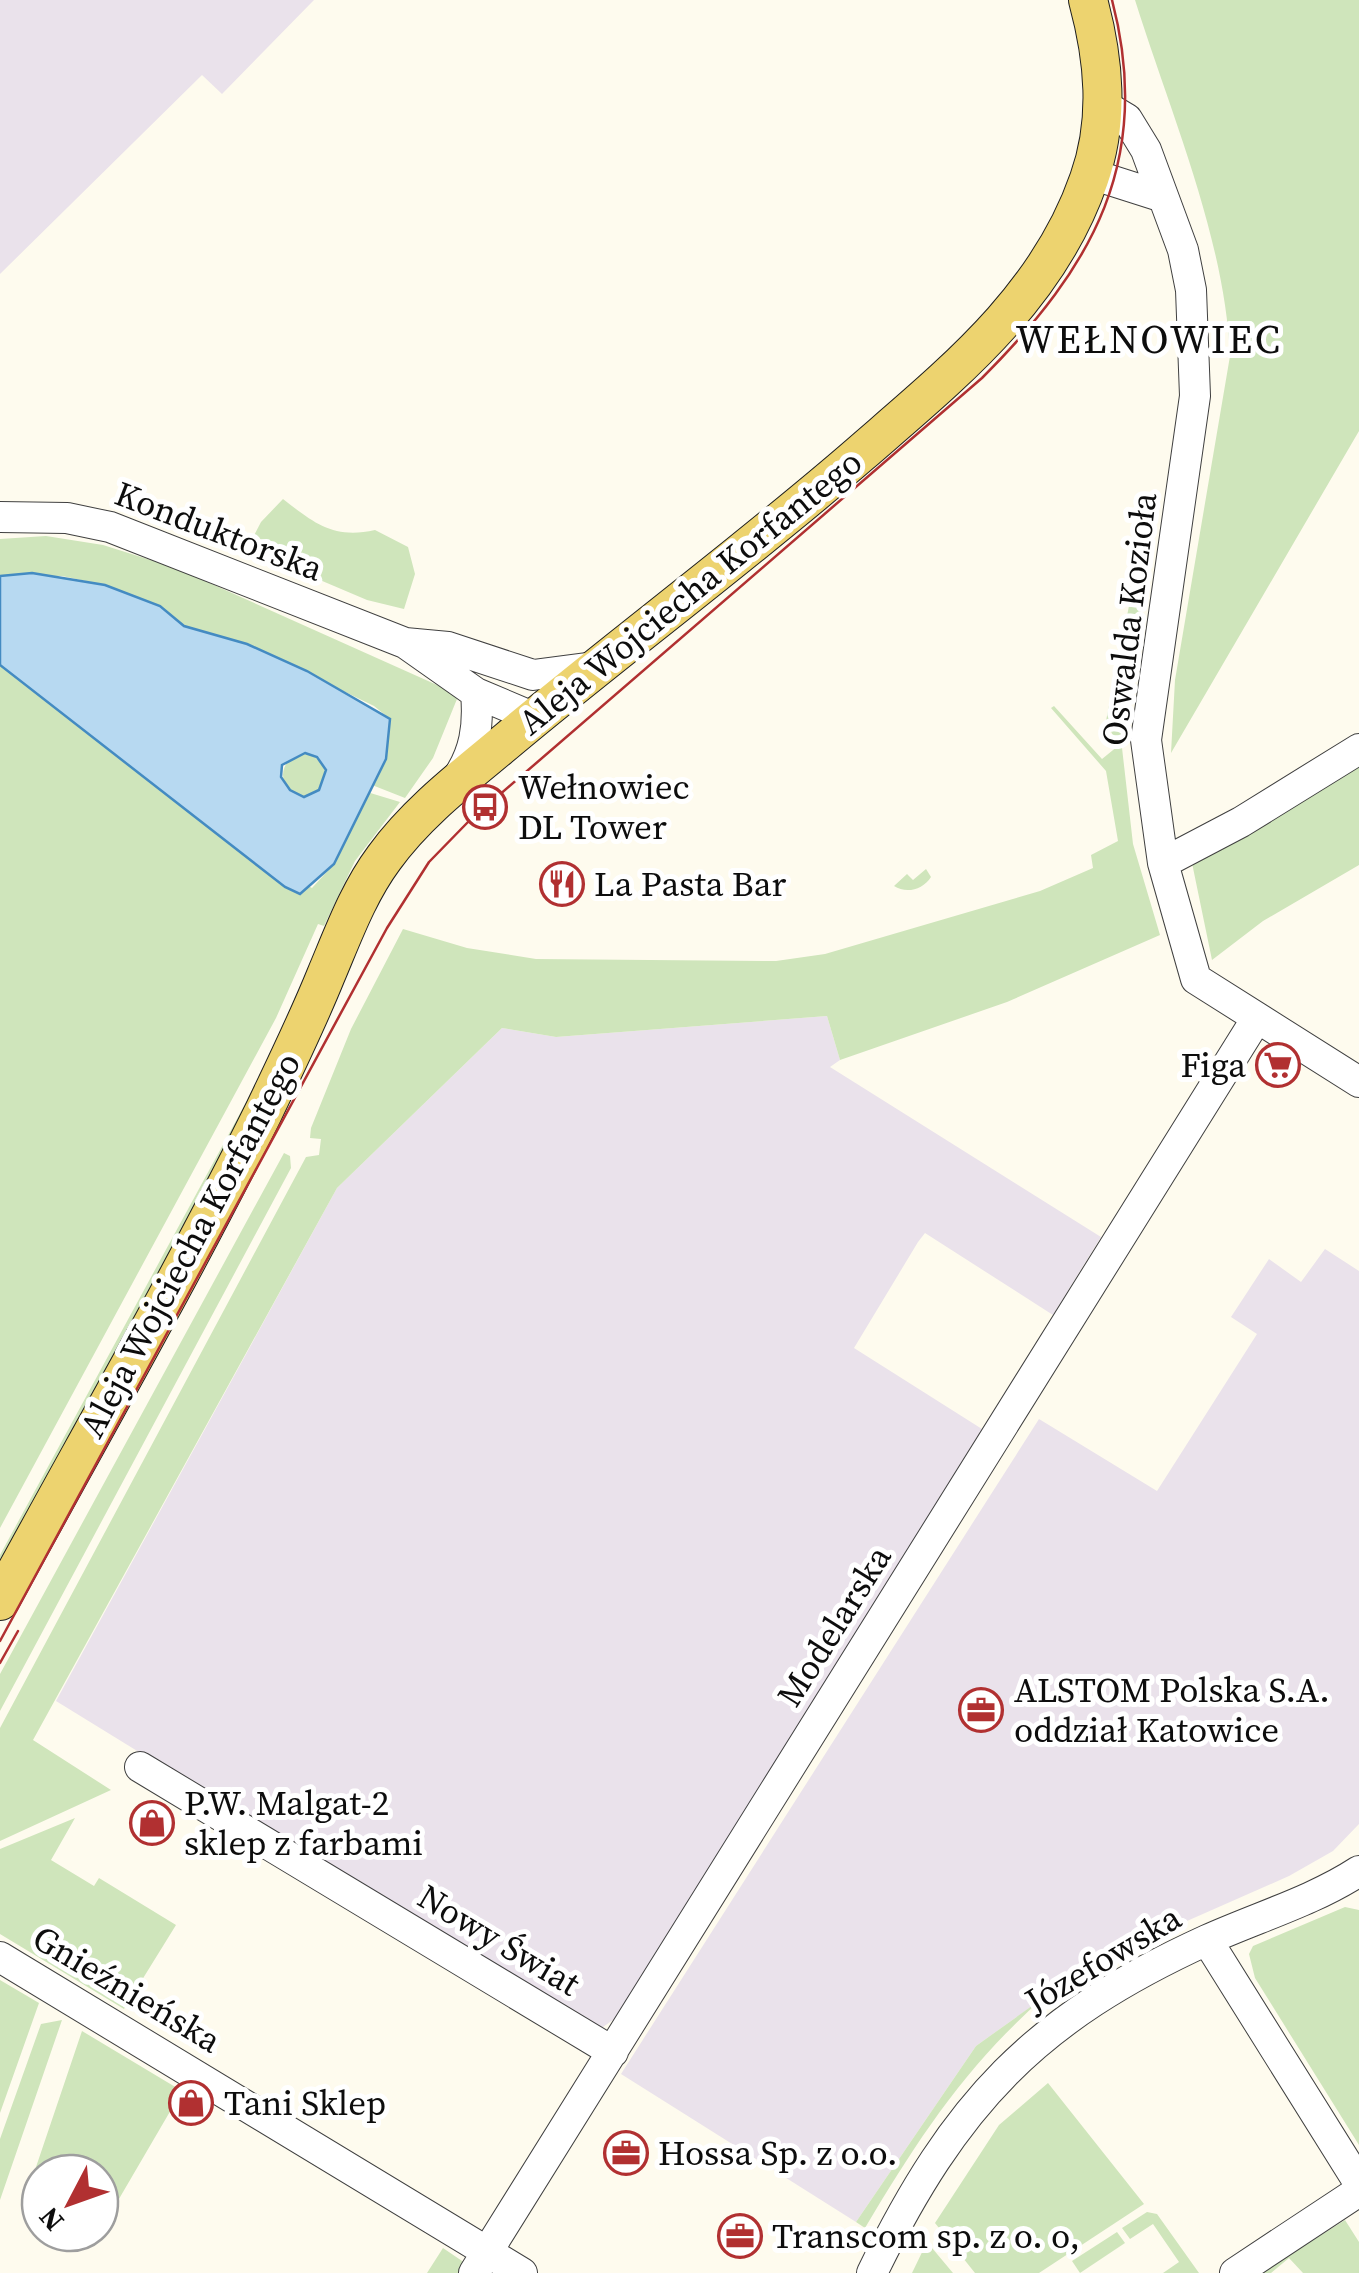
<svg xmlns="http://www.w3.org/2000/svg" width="1359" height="2273" font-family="'Source Serif 4',serif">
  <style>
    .industrial { fill: #eae2eb }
    .green { fill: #cfe5bb }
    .water { fill: #b7d9f1; stroke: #448bc2; stroke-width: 2.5; fill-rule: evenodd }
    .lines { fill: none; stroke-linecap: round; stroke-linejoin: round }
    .minor-casing { stroke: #404040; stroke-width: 32 }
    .major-casing { stroke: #1e1e1e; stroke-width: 40 }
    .minor { stroke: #fff; stroke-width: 30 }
    .major { stroke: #edd36f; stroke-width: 38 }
    .tram { stroke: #b13031; stroke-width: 2.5 }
    .labels { text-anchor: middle; stroke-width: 10; stroke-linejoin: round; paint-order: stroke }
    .street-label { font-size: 35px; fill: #0d0d0d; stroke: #fff }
    .poi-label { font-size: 35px; fill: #0d0d0d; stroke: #fff; text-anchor: start }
    .quarter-label { font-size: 40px; letter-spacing: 2.5px; fill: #0d0d0d; stroke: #fff }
  </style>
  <rect width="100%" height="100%" fill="#fefbee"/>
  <!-- industrial -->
  <path class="industrial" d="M 0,0 L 314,0 L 222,94 L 202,75 L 0,274 Z
    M 827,1016 L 840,1060 L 830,1067 L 1101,1237 L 1053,1315 L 925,1233 L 918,1242 L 854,1348 L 982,1429 L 617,2017 L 603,2027 L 589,2029 L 56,1701 L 337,1188 L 502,1028 L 556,1037 Z
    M 1325,1249 L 1359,1271 L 1359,1824 L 1333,1851 L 1289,1876 L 1094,1962 L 976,2046 L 856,2222 L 621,2074 L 1039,1419 L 1157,1491 L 1257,1334 L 1231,1317 L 1269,1259 L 1301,1282 Z"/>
  <!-- green -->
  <path class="green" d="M 1135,0 L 1359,0 L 1359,431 L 1171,753 L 1175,680 L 1230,356 C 1225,238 1170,112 1135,0 Z
    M 283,499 C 315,524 334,539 375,530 L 408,547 L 415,574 L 404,609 L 367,600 L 247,549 L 261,522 Z
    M 1149,506 L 1156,514 L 1121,739 L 1133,844 L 1160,935 L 1007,1002 L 840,1060 L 827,1016 L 556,1037 L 502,1028 L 337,1188 L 33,1740 L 111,1790 L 0,1841 L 0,1728 L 306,1157 L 319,1155 L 321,1139 L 310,1138 L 311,1128 L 351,1029 L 403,929 L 467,948 L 536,959 L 776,961 L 825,954 L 1040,891 L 1093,868 L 1091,855 L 1118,841 L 1106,771 L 1051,708 L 1054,706 L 1102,759 L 1118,746 L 1106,721 Z
    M 46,536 L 103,545 L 176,568 L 446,689 L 457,699 L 433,758 L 405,798 L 372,785 L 386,759 L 390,719 L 374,706 L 247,644 L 184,626 L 160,606 L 105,585 L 62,576 L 0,576 L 0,539 Z
    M 0,665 L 213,831 L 312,888 L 334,864 L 367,792 L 400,802 L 355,861 L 324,926 L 318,924 L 276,1018 L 0,1528 Z
    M283 775a21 21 0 1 1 42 0a21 21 0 1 1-42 0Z
    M 1359,761 L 1359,865 L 1263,921 L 1212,960 L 1192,863 Z
    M 926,869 L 931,877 C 923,890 906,894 894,886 L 907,874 L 913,880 Z
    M 300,1003 L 266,1075 L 0,1572 L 0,1555 Z
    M 284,1153 L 290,1156 L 291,1168 L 0,1711 L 0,1674 Z
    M 75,1818 L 51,1860 L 94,1886 L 99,1878 L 176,1925 L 124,2009 L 0,1934 L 0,1849 Z
    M 1345,1907 L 1359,1910 L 1359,2145 L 1255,1978 L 1249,1954 L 1253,1946 Z
    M 0,1980 L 39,2003 L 0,2113 Z
    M 1043,1998 C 965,2067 918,2139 865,2228 L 856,2222 L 976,2046 Z
    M 62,2020 L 0,2200 L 0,2139 L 41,2024 Z
    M 82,2031 L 182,2091 L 109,2216 L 100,2211 L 100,2173 L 35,2170 Z
    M 1048,2083 L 1144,2204 L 1039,2273 L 975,2273 L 935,2223 L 999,2125 Z
    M 1147,2212 L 1157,2214 L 1199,2273 L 1163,2273 L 1179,2262 L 1153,2224 L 1130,2239 L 1122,2228 Z
    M 1345,2220 L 1359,2242 L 1359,2273 L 1303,2273 L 1289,2258 L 1271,2273 L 1261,2273 Z
    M 1117,2232 L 1125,2243 L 1080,2273 L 1072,2261 Z
    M 927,2242 L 953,2273 L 912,2273 Z
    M 443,2248 L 465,2263 L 463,2273 L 427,2273 Z"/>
  <!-- water -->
  <path class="water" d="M 32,573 L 105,585 L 160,606 L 184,626 L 247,644 L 307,671 L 390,719 L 386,759 L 334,864 L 300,894 L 285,887 L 0,665 L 0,576 ZM 305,753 L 317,757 L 326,770 L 319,790 L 304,797 L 290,790 L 281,777 L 282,765 Z"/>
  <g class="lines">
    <!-- minor casing -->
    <g class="minor-casing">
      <path id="minor" d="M 1102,104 L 1127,119 L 1146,150 L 1183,250 L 1191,290 L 1195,396 L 1146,740 L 1163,863 L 1196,979 L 1359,1082
        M 1091,174 L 1160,196
        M 0,517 L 67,518 L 110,527 L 405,643 L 448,647 L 533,675 L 594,667
        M 405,643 L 476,693 L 535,718
        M 456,780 C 475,753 479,726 476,693
        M 1163,863 L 1241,822 L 1359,749
        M 140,1767 L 613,2052
        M 1207,1940 L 1359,2183
        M 0,1957 L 522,2273
        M 474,2273 L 1257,1018
        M 872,2273 C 955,2103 1034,2019 1207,1940 C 1258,1917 1313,1901 1359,1871
        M 1235,2273 L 1359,2191"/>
    </g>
    <!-- major casing -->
    <g class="major-casing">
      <path id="major" d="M 0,1601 C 88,1439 181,1278 263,1113 C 285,1067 307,1022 326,975 C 343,935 358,893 384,858 C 417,812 465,776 508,740 C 624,643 746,553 860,454 C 952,374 1048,298 1089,179 C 1110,120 1104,59 1088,0"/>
    </g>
    <!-- minor -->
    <use href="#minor" class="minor"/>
    <!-- major -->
    <use href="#major" class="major"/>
    <!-- tram -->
    <path class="tram" d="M 0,1641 L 387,928 L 429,862 L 468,822 L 982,378 C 1093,267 1154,160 1112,0
      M 0,1663 L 18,1631"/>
  </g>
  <!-- icons -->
  <defs>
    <g id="bus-ring" transform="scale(2.25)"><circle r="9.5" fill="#fff" stroke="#b13031" stroke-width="1.5"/><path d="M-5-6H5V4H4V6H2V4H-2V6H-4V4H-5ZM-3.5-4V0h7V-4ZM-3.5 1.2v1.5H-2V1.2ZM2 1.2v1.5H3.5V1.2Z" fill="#b13031"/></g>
    <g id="restaurant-ring" transform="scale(2.25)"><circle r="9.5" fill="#fff" stroke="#b13031" stroke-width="1.5"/><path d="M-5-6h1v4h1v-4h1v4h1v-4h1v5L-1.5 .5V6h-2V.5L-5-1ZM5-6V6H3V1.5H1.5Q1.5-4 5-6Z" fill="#b13031"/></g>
    <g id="supermarket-ring" transform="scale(2.25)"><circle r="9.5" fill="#fff" stroke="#b13031" stroke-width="1.5"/><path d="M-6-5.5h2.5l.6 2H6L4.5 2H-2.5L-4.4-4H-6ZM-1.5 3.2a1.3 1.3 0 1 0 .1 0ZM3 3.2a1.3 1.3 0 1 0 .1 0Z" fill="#b13031"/></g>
    <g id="office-ring" transform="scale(2.25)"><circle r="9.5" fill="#fff" stroke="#b13031" stroke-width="1.5"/><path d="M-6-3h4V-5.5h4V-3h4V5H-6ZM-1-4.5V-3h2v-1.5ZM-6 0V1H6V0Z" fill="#b13031"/></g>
    <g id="shop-ring" transform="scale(2.25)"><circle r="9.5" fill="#fff" stroke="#b13031" stroke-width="1.5"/><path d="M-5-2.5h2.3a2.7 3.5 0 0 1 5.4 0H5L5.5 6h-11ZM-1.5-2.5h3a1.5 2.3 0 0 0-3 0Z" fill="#b13031"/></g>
  </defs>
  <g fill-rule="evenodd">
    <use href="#bus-ring" x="485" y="807"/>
    <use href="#restaurant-ring" x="562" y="884"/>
    <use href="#supermarket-ring" x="1278" y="1065"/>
    <use href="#office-ring" x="981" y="1710"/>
    <use href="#shop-ring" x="152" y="1823"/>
    <use href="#shop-ring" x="191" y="2103"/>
    <use href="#office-ring" x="626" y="2153"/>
    <use href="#office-ring" x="740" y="2236"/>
  </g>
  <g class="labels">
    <!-- street labels -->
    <g class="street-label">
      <text transform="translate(219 531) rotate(21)" y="12">Konduktorska</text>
      <text transform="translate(690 592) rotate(-39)" y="12">Aleja Wojciecha Korfantego</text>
      <text transform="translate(1129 619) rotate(-83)" y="12">Oswalda Kozioła</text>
      <text transform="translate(190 1245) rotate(-62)" y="12">Aleja Wojciecha Korfantego</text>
      <text transform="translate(834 1626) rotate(-58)" y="12">Modelarska</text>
      <text transform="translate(499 1940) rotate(31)" y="12">Nowy Świat</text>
      <text transform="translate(1103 1959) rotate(-31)" y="12">Józefowska</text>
      <text transform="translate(127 1989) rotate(31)" y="12">Gnieźnieńska</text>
    </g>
    <!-- poi labels -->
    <g class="poi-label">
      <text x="518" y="799">Wełnowiec<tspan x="518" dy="40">DL Tower</tspan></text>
      <text x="594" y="896">La Pasta Bar</text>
      <text x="1246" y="1077" text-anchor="end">Figa</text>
      <text x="1014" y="1702">ALSTOM Polska S.A.<tspan x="1014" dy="40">oddział Katowice</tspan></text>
      <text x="184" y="1815">P.W. Malgat-2<tspan x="184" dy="40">sklep z farbami</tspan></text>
      <text x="224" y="2115">Tani Sklep</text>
      <text x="658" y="2165">Hossa Sp. z o.o.</text>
      <text x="772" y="2248">Transcom sp. z o. o,</text>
    </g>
    <!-- quarter labels -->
    <g class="quarter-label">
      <text x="1149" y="353">WEŁNOWIEC</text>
    </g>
  </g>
  <!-- north arrow -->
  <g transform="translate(70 2203) rotate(229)"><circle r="48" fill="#ffffff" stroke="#9e9e9e" stroke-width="2.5"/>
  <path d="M0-8L18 38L0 25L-18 38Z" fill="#b13031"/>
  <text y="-15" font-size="28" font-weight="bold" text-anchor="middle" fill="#0d0d0d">N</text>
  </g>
</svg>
